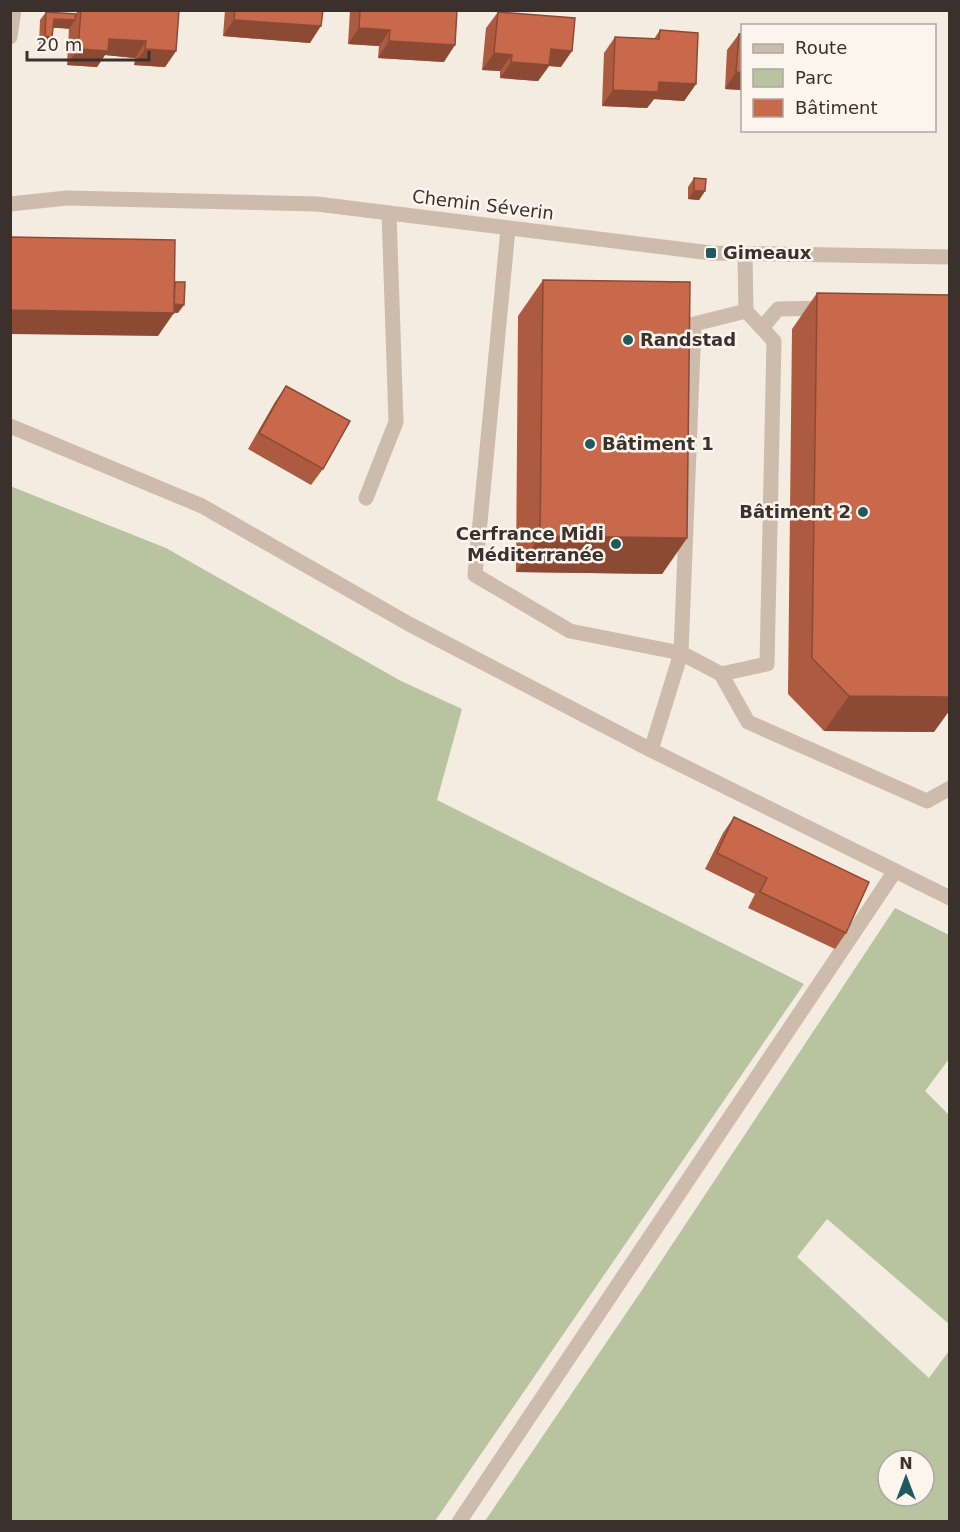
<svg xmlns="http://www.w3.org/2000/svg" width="960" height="1532" font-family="'DejaVu Sans',sans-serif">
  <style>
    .green { fill: #b8c4a0; fill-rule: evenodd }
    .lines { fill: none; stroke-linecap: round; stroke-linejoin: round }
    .lane { stroke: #cdbbac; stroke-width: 15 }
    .street { stroke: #cdbbac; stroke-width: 15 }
    .wall { fill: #ac5a40 }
    .shaded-wall { fill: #8c4a34 }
    .building { fill: #c8694b; stroke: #8c4a34; stroke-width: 1.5 }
    .poi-dot { fill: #1f5a5e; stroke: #fbf5ee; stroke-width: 2 }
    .labels { text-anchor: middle; stroke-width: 5; stroke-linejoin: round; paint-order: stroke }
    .street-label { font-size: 18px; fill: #3b302b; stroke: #fbf5ee }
    .poi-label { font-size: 18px; font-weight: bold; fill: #3b302b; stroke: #fbf5ee; text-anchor: start }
  </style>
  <rect width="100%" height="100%" fill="#f4ebe1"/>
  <!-- green -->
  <path class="green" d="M 10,486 L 166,548 L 401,681 L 462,709 L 437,800 L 804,984 L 435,1521 L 11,1521 Z
    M 895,908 L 949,935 L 949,1059 L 925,1091 L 949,1115 L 949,1324 L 827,1219 L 797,1257 L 929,1378 L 949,1351 L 949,1521 L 485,1521 L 644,1287 ZM 888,1460 L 924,1460 L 924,1496 L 888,1496 Z"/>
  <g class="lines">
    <!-- lane -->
    <path class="lane" d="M 508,229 L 475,575 L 570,631 L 681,653 L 721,674 L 767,664 L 774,341 L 746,311
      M 762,328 L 778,309 L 827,308
      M 366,498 L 396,422 L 389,213
      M 721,674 L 748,722 L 927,801 L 950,788
      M 651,750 L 681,653 L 694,324 L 746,311 L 745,255
      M 459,1522 L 895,871"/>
    <!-- street -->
    <path class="street" d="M 10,37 L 14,10
      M 10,204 L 67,198 L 317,204 L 711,253 L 950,257
      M 10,426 L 202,506 L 409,624 L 651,750 L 950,898"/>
  </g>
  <!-- wall -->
  <path class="wall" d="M 78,10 L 179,10 L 176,51 L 165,67 L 134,65 L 135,58 L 105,55 L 97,67 L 67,65 L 69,28 L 53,28 L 52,37 L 46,45 L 39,45 L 40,20 L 46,12 L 76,14 Z
    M 225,10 L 323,10 L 310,43 L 223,36 Z
    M 350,10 L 457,10 L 444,62 L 378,58 L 379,46 L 348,44 Z
    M 498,12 L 561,67 L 549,66 L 538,81 L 500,78 L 500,71 L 482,70 L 486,28 Z
    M 660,30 L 696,84 L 684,101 L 654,99 L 647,108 L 602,106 L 604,53 L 615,37 L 654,39 Z
    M 739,34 L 742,34 L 742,90 L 725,89 L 727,50 Z
    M 694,178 L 705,191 L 699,200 L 688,199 L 688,187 Z
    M 543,280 L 687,538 L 662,574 L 516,572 L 518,316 Z
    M 817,293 L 934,732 L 824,731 L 788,694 L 792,329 Z
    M 286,386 L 323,469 L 311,485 L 248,449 L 275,402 Z
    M 734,817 L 846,933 L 835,949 L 748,908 L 755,894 L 705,869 L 723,833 Z"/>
  <!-- shaded-wall -->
  <path class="shaded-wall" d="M 54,19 L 75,20 L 69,29 L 48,27 Z
    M 234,20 L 321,26 L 310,43 L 223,36 Z
    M 359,28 L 390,30 L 379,46 L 348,44 Z
    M 45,36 L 52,37 L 46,45 L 39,45 Z
    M 109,39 L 146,41 L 135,58 L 105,55 L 97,67 L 67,65 L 78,49 Z
    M 389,41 L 455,45 L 444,62 L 378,58 Z
    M 145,49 L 176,51 L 165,67 L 134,65 Z
    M 551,49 L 572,51 L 561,67 L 549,66 L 538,81 L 500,78 L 511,62 Z
    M 494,53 L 512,55 L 500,71 L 482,70 Z
    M 736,72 L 742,73 L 742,90 L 725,89 Z
    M 659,82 L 696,84 L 684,101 L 654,99 L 647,108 L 602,106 L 613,90 Z
    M 694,191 L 705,191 L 699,200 L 688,199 Z
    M 165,304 L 184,305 L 178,313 L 159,312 Z
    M 10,310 L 174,313 L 158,336 L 10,334 Z
    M 540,536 L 687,538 L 662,574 L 516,572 Z
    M 849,696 L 950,697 L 950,710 L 934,732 L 824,731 Z"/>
  <!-- building -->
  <path class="building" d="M 81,10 L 179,10 L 176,51 L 145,49 L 146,41 L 109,39 L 108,51 L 78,49 Z
    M 235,10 L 323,10 L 321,26 L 234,20 Z
    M 360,10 L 457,10 L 455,45 L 389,41 L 390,30 L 359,28 Z
    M 46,12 L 76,14 L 75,20 L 54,19 L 52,37 L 45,36 Z
    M 498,12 L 575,18 L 572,51 L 551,49 L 549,65 L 511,62 L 512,55 L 494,53 Z
    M 660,30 L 698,33 L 696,84 L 659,82 L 658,92 L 613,90 L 615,37 L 659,39 Z
    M 739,34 L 742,34 L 742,73 L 736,72 Z
    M 694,178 L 706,179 L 705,191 L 694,191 Z
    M 10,237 L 175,240 L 174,313 L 10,310 Z
    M 543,280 L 690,282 L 687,538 L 540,536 Z
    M 175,282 L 185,282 L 184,305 L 174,304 Z
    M 817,293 L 950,295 L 950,697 L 849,696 L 812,658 Z
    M 286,386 L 350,421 L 323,469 L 259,433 Z
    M 734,817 L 869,882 L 846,933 L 760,892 L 767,878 L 717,853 Z"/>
  <!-- markers -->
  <g class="poi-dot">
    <rect x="705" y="247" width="12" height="12" rx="3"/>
    <circle cx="628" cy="340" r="6"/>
    <circle cx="590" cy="444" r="6"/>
    <circle cx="863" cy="512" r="6"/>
    <circle cx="616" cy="544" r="6"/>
  </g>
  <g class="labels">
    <!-- street labels -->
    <g class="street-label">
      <text transform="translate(483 205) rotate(7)" y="6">Chemin Séverin</text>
    </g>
    <!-- poi labels -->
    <g class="poi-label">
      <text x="723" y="259">Gimeaux</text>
      <text x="640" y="346">Randstad</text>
      <text x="602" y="450">Bâtiment 1</text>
      <text x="851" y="518" text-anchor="end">Bâtiment 2</text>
      <text x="604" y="540" text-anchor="end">Cerfrance Midi<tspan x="604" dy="21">Méditerranée</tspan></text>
    </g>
  </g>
  <!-- border -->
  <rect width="960" height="1532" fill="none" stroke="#3b302b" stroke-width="24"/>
  <!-- legend -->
  <rect x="741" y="24" width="195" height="108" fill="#fbf5ee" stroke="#aea6a0" stroke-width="1.5"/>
  <rect x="753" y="44" width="30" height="9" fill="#cdbbac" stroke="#aea6a0" stroke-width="1.5"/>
  <text x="795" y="54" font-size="18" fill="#3b302b">Route</text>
  <rect x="753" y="69" width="30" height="18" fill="#b8c4a0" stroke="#aea6a0" stroke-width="1.5"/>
  <text x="795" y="84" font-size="18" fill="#3b302b">Parc</text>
  <rect x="753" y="99" width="30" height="18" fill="#c8694b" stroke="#aea6a0" stroke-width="1.5"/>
  <text x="795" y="114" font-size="18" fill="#3b302b">Bâtiment</text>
  <!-- north arrow -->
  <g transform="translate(906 1478)"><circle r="28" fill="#fbf5ee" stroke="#aea6a0" stroke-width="1.5"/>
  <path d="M0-4.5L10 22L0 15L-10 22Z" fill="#1f5a5e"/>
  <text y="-9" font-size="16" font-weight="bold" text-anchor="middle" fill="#3b302b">N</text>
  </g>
  <!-- scale -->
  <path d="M27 51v9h122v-9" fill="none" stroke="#3b302b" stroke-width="3"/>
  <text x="36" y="51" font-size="18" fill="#3b302b" stroke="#fbf5ee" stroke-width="4.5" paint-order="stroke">20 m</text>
</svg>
